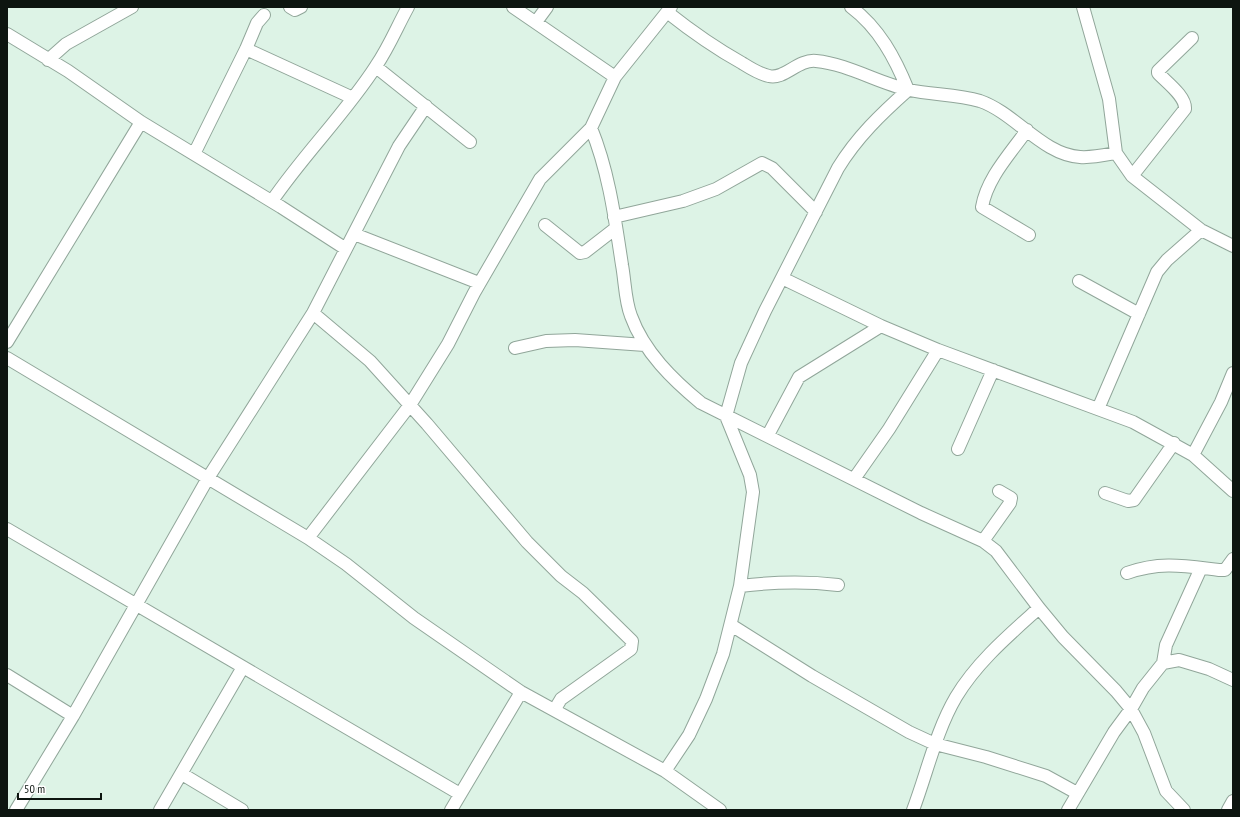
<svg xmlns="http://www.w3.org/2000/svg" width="1240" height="817" font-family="'PT Sans Narrow',sans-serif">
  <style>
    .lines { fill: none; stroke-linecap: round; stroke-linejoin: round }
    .minor-casing { stroke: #91a69a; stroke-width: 14 }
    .minor { stroke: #fff; stroke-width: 12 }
  </style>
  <rect width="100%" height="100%" fill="#ddf3e6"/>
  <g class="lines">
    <!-- minor casing -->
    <g class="minor-casing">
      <path id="minor" d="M 290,7 L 295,10 L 301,7
        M 513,7 L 615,77
        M 1083,7 L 1109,99 L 1116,153 L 1132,176 L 1201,230 L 1233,246
        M 667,12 C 691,31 715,48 742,63 C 750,68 759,74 769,76 C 784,80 798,59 816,61 C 848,64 878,83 909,90 C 932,95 957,94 980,101 C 1015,113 1043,155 1080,157 C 1091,158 1105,155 1116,153
        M 536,22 L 547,7
        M 7,34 L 68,71 L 141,122 L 281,207 L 346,249
        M 246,49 L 353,98
        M 48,60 L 66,44 L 132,7
        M 376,67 L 470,142
        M 591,128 C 609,172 615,219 622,265 C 625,281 625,301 631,316 C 644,352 673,380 701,403 L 921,513 L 983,541 L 996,551 L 1039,608 L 1063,637 L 1116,691 L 1131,709 L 1144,733 L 1166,791 L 1184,810
        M 1027,130 C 1010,154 987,178 982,207 L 1029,235
        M 194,154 L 246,49 L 257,23 L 264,15
        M 1132,176 L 1185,109 C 1186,96 1166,82 1158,73 L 1158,71 L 1192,38
        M 272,201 C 304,154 345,114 376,66 C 389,47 397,27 408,7
        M 614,217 L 683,201 L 716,189 L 762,163 L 772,168 L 816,212
        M 545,225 L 580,253 L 585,252 L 616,228
        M 354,234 L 479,283
        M 782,278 L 881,326 L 938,350 L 1133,422 L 1193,455 L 1233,491
        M 1079,281 L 1139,314
        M 313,313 L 370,361 L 427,424 L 527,542 L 561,576 L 583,593 L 632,641 L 631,649 L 561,699 L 555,709
        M 7,342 L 141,122
        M 515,348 L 546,341 L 575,340 L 645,345
        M 7,358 L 308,538 L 346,564 L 414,618 L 521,692 L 665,771 L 720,810
        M 1098,409 L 1157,272 L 1167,260 L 1201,230
        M 768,435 L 799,377 L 881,326
        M 958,449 L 993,370
        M 1193,455 L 1221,402 L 1233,373
        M 854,479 L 889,429 L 938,350
        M 1105,493 L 1128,501 L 1134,500 L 1174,443
        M 7,529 L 460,794
        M 308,538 L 410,405 L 448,344 L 474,293 L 540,179 L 591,128 L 615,77 L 671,7
        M 983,541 L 1010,503 L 1011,498 L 999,491
        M 1127,573 C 1161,561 1185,566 1219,570 L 1225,570 L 1233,559
        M 740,586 C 773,582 804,581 838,585
        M 731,625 L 812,676 L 909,732 L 935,744 L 986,757 L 1046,776 L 1077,793
        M 1163,663 L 1166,645 L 1201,568
        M 7,675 L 73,716
        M 665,771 L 689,735 L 706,699 L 723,654 L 740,586 L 753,492 L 750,475 L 726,416 L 741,363 L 765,311 L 838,168 C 857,137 881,114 908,90 C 895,58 879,28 851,7
        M 182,774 L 242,810
        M 16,810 L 73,716 L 208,478 L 313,313 L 399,146 L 426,106
        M 160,810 L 243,667
        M 451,810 L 521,692
        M 913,810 C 927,773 936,731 956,697 C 977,662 1009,635 1039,608
        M 1068,810 L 1114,732 L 1131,709 L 1143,688 L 1163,663 L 1179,660 L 1209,669 L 1233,680
        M 1228,810 L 1233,801"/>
    </g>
    <!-- minor -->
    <use href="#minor" class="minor"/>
  </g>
  <!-- border -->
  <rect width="1240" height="817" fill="none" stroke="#0d1510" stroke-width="16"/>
  <!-- scale -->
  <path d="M18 793v6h83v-6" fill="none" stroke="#0d1510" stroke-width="2"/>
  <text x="24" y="793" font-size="12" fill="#0d1510" stroke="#ffffff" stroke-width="3" paint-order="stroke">50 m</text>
</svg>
